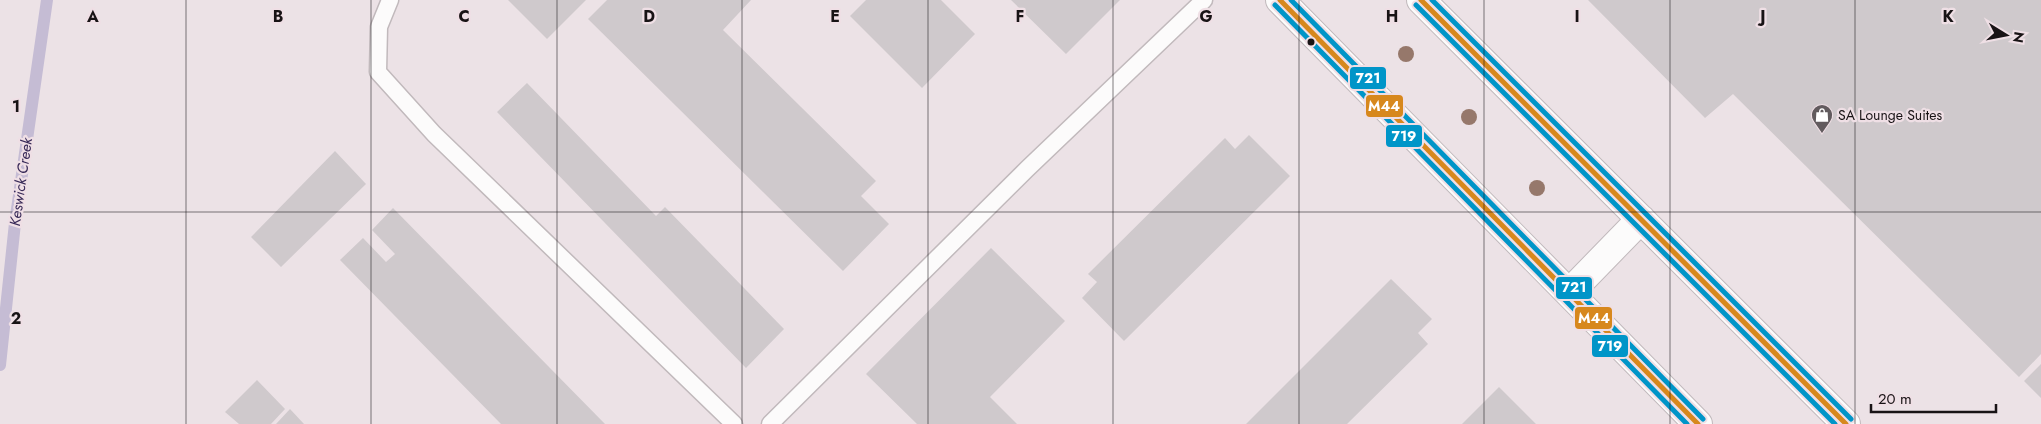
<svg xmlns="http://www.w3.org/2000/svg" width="2041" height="424" font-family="Jost,sans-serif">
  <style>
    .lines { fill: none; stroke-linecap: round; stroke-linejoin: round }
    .stream { stroke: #c5bcd4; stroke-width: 12 }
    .building { fill: #cfc9cc }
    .lane-casing { stroke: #c1b9bc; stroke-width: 19 }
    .highway-casing { stroke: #c1b9bc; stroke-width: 30 }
    .lane { stroke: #fcfbfb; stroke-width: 16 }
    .highway { stroke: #fcfbfb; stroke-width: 28 }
    .bus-1-casing { stroke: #efdfe5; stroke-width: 9 }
    .bus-2-casing { stroke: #efdfe5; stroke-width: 9 }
    .bus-3-casing { stroke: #efdfe5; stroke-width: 9 }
    .bus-1 { stroke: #d7881d; stroke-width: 5 }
    .bus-2 { stroke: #0095c8; stroke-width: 5 }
    .bus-3 { stroke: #0095c8; stroke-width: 5 }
    .tree { fill: #96786b }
    .grid { fill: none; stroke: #181315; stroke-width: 1; stroke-opacity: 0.55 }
    .bus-dot { fill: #181315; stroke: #efdfe5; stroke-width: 2 }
    .labels { text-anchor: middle; stroke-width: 4.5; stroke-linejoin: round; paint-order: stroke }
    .poi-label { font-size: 14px; fill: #181315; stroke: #efdfe5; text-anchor: start }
    .water-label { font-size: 15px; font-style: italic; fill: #3a2c59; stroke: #efdfe5 }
    .grid-label { font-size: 16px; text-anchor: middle; font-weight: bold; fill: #181315; stroke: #efdfe5; stroke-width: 4.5; stroke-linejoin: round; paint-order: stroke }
    .line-badge { stroke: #efdfe5; stroke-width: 2 }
    .badge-label { font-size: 14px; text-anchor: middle; font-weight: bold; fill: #fff }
  </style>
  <rect width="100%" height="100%" fill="#ece2e6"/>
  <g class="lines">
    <!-- stream -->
    <path class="stream" d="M 0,365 L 15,223 L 47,0"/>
  </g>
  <!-- building -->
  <path class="building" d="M 508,0 L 586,0 L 547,39 Z
    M 607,0 L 751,0 L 723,30 L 876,181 L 861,196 L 889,224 L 843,271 L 588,19 Z
    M 866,0 L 941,0 L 975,34 L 922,88 L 850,16 Z
    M 1011,0 L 1120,0 L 1066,54 Z
    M 1588,0 L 2041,0 L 2041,354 L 2019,377 L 1733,94 L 1705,118 Z
    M 527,83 L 656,216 L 665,207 L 784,329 L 746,368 L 497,112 Z
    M 1249,135 L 1290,176 L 1124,341 L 1082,298 L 1097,282 L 1088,274 L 1225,138 L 1235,149 Z
    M 335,151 L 366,184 L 281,267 L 251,237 Z
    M 393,208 L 605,424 L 501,424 L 340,260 L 363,238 L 386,262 L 395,254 L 372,230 Z
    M 991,248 L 1065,321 L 990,397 L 1017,424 L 917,424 L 866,374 Z
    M 1391,279 L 1432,319 L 1418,333 L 1428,344 L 1347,424 L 1246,424 Z
    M 2041,364 L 2041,398 L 2024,381 Z
    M 257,380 L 285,409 L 271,424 L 239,424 L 225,412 Z
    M 1499,387 L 1536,424 L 1462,424 Z
    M 290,409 L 304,424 L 276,424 Z"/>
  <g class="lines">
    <!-- lane casing -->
    <g class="lane-casing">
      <path id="lane" d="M 390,0 L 379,27 L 378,72 L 434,134 L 734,424
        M 770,424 L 1027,169 L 1204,0"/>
    </g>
    <!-- highway casing -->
    <g class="highway-casing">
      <path id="highway" d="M 1280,0 L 1698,424
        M 1421,0 L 1846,424
        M 1569,293 L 1641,219"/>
    </g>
    <!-- lane -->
    <use href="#lane" class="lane"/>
    <!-- highway -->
    <use href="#highway" class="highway"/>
    <!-- bus-1 casing -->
    <g class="bus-1-casing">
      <path id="bus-1" d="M 1280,0 L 1698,424
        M 1421,0 L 1846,424"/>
    </g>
    <!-- bus-2 casing -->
    <g class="bus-2-casing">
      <path id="bus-2" d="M 1275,5 L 1687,424
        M 1416,5 L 1835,424"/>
    </g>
    <!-- bus-3 casing -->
    <g class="bus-3-casing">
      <path id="bus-3" d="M 1291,0 L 1703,419
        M 1432,0 L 1851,419"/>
    </g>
    <!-- bus-1 -->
    <use href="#bus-1" class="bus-1"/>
    <!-- bus-2 -->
    <use href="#bus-2" class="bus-2"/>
    <!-- bus-3 -->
    <use href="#bus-3" class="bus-3"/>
  </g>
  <!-- trees -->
  <g class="tree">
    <circle cx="1406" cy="54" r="8"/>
    <circle cx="1469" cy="117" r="8"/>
    <circle cx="1537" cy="188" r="8"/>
  </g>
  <!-- grid -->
  <path class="grid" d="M 186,0 L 186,424M 371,0 L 371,424M 557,0 L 557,424M 742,0 L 742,424M 928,0 L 928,424M 1113,0 L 1113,424M 1299,0 L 1299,424M 1484,0 L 1484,424M 1670,0 L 1670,424M 1855,0 L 1855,424M 0,212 L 2041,212"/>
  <!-- icons -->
  <defs>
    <g id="shop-pin" transform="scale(1.125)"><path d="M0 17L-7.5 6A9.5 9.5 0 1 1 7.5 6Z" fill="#625b5e" stroke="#efdfe5"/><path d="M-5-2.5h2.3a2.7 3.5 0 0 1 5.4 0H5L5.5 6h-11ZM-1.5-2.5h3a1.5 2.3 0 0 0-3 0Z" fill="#fff"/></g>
  </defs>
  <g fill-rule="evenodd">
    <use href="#shop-pin" x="1822" y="115"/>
  </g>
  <!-- markers -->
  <circle class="bus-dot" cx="1311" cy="42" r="4.5"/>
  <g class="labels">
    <!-- poi labels -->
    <g class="poi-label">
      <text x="1838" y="120">SA Lounge Suites</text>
    </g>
    <!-- water labels -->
    <g class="water-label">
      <text transform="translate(21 182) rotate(-82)" y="5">Keswick Creek</text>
    </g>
  </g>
  <g class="grid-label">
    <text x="93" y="22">A</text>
    <text x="278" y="22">B</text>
    <text x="464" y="22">C</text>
    <text x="649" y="22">D</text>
    <text x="835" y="22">E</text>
    <text x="1020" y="22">F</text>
    <text x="1206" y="22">G</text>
    <text x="1392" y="22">H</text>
    <text x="1577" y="22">I</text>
    <text x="1763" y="22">J</text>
    <text x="1948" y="22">K</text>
    <text x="16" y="112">1</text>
    <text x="16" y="324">2</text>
  </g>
  <g class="line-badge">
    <rect x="1349" y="66" width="38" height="24" rx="5" fill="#0095c8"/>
    <rect x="1365" y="94" width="39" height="24" rx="5" fill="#d7881d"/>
    <rect x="1385" y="124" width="38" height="24" rx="5" fill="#0095c8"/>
    <rect x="1555" y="276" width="38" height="24" rx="5" fill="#0095c8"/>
    <rect x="1574" y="306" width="39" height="24" rx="5" fill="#d7881d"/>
    <rect x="1591" y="334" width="38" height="24" rx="5" fill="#0095c8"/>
  </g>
  <g class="badge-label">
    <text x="1368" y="83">721</text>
    <text x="1384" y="111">M44</text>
    <text x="1404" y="141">719</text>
    <text x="1574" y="292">721</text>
    <text x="1594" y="323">M44</text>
    <text x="1610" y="351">719</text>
  </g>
  <!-- north arrow -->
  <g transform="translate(2006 35) rotate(100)" stroke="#efdfe5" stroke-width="4" paint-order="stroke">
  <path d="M0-4L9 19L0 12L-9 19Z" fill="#181315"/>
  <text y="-8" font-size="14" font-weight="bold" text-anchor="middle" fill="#181315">N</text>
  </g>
  <!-- scale -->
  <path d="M1871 404v8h125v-8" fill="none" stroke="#181315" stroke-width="2.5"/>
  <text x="1878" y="404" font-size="15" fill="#181315" stroke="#efdfe5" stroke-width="4" paint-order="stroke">20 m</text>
</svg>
